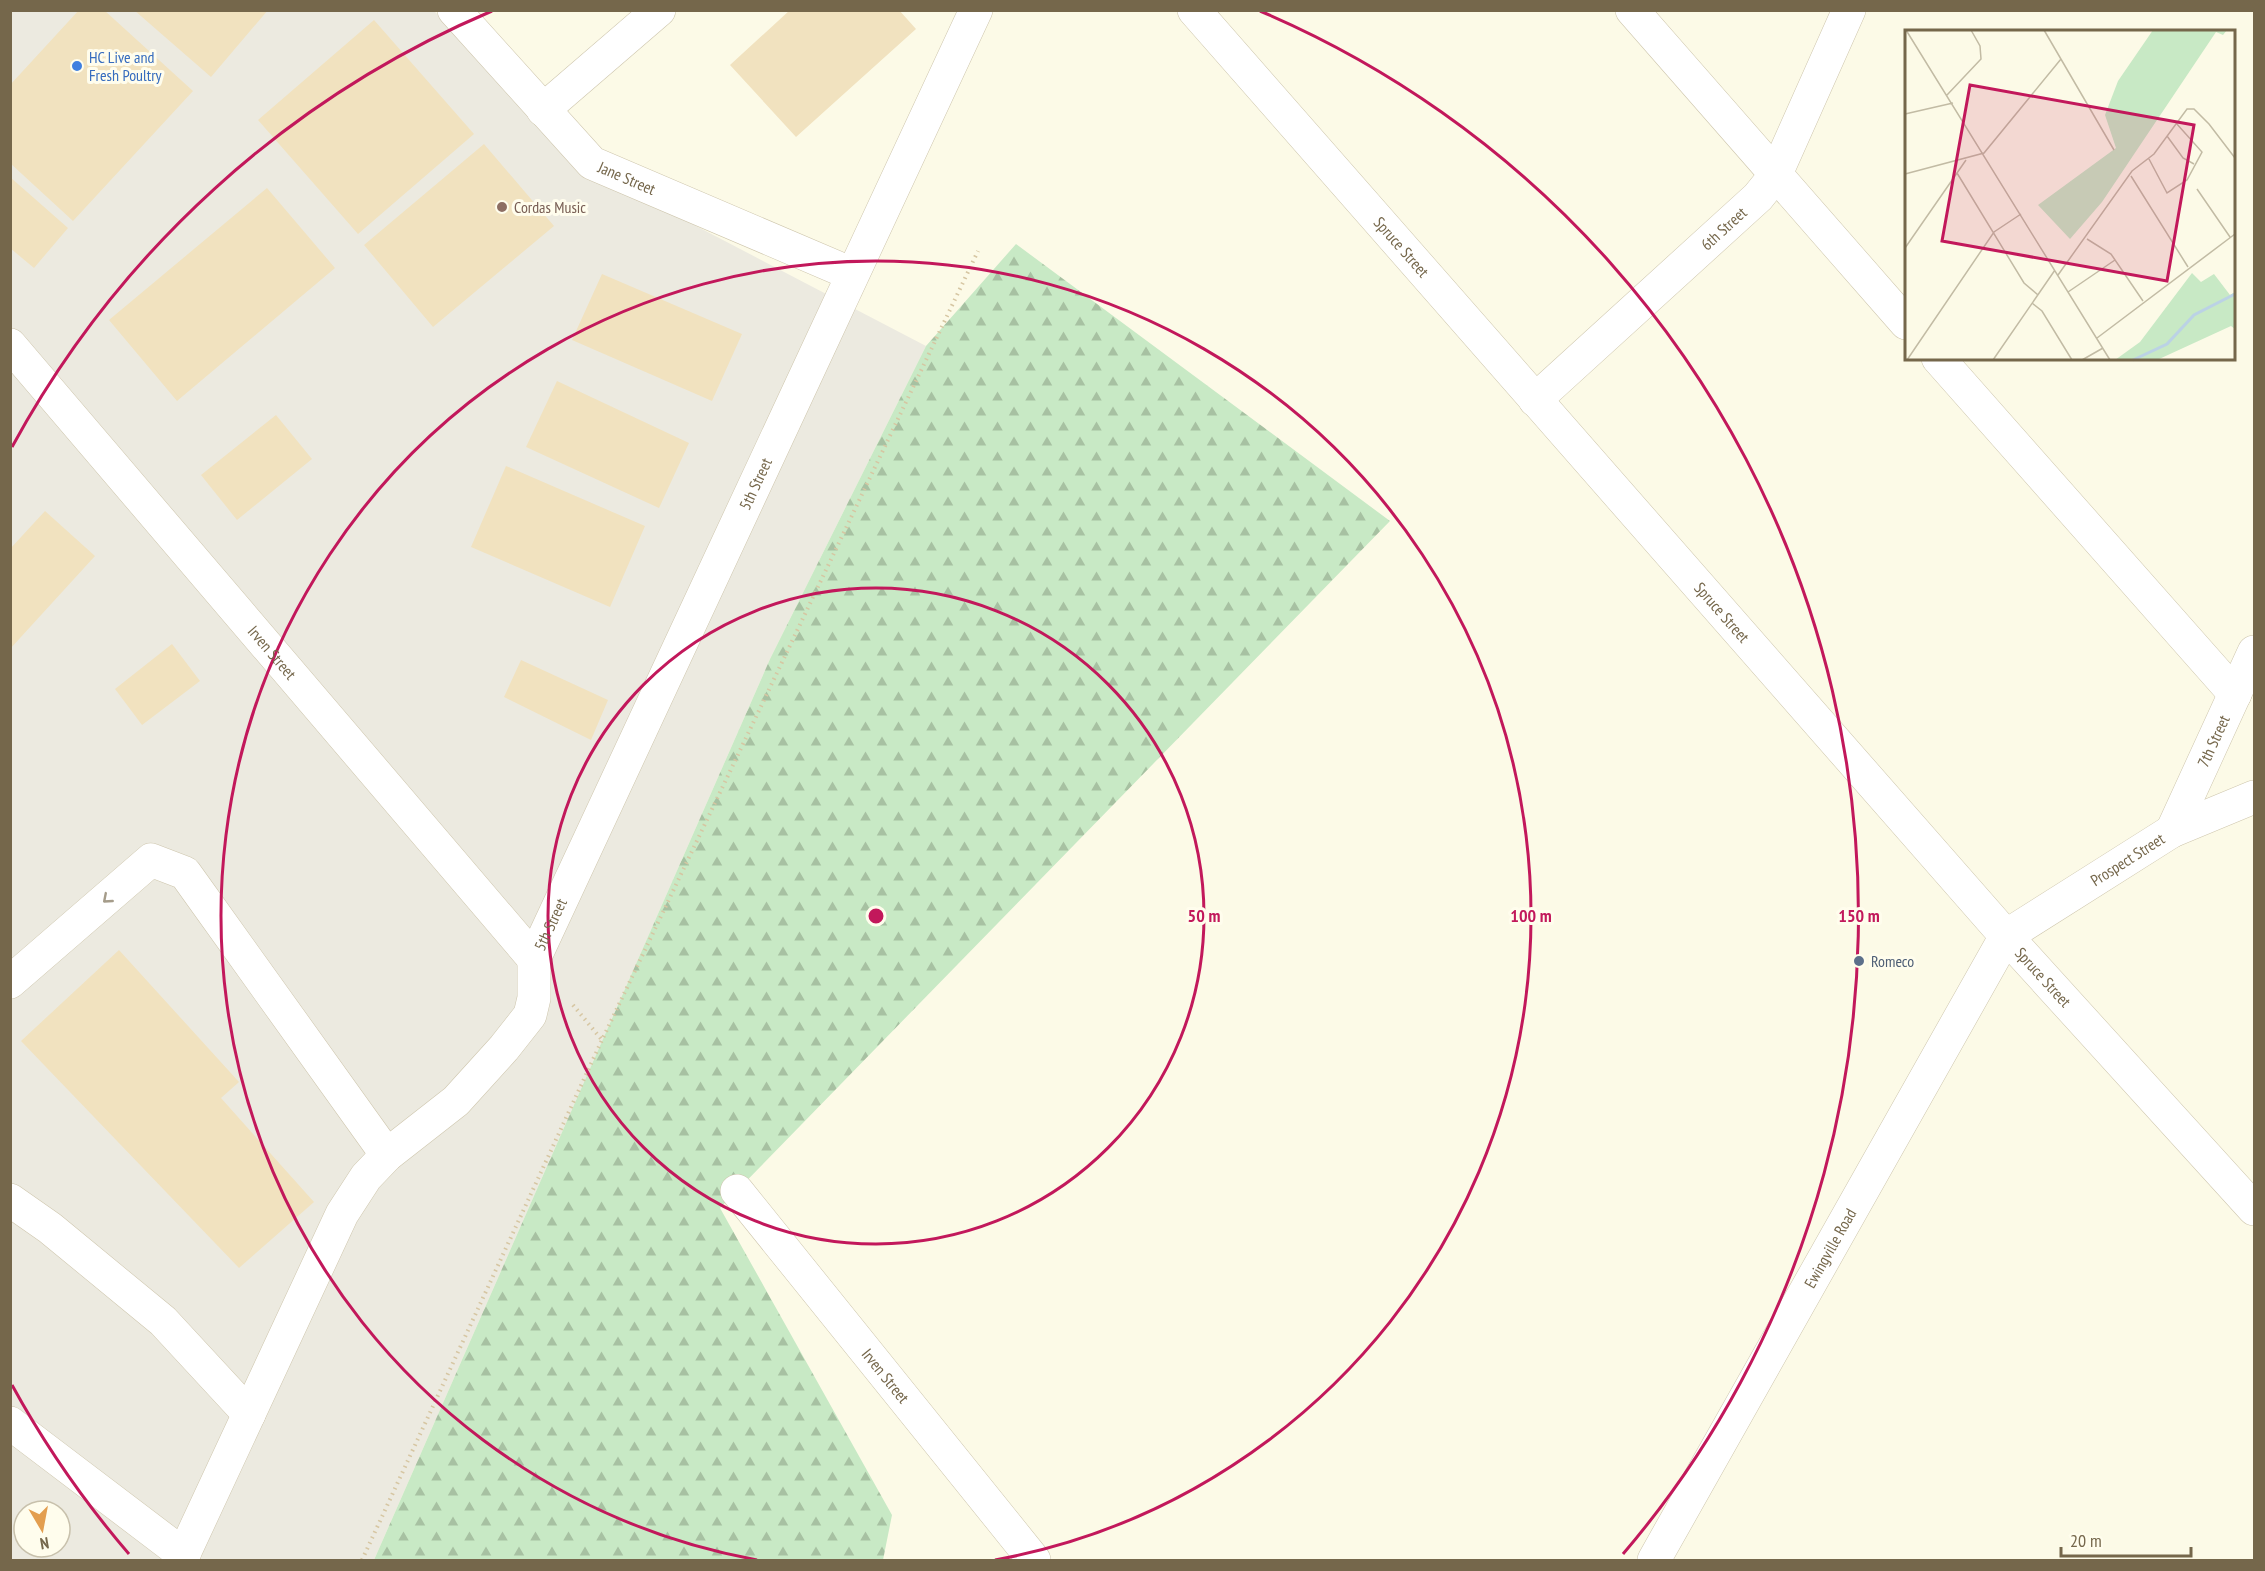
<svg xmlns="http://www.w3.org/2000/svg" width="2265" height="1571" font-family="'PT Sans Narrow',sans-serif">
  <style>
    .industrial { fill: #eceae0; fill-rule: evenodd }
    .forest { fill: url(#forest-firs) }
    .building { fill: #f1e2bf }
    .lines { fill: none; stroke-linecap: round; stroke-linejoin: round }
    .minor-casing { stroke: #cec6ad; stroke-width: 34 }
    .path { stroke: #d6c6a2; stroke-width: 4; stroke-dasharray: 1.5 4.5; stroke-linecap: butt }
    .minor { stroke: #fff; stroke-width: 33 }
    .oneway { stroke: #a59c8a }
    .ring { fill: none; stroke: #c2185b; stroke-width: 3 }
    .shop-dot { fill: #3f7fe0; stroke: #fffded; stroke-width: 2 }
    .education-dot { fill: #8d6e63; stroke: #fffded; stroke-width: 2 }
    .service-dot { fill: #5c6f8a; stroke: #fffded; stroke-width: 2 }
    .labels { text-anchor: middle; stroke-width: 6; stroke-linejoin: round; paint-order: stroke }
    .shop-label { font-size: 16px; fill: #366cbe; stroke: #fffded; text-anchor: start }
    .street-label { font-size: 16px; fill: #75674b; stroke: #fffded }
    .education-label { font-size: 16px; fill: #785e54; stroke: #fffded; text-anchor: start }
    .service-label { font-size: 16px; fill: #4e5e75; stroke: #fffded; text-anchor: start }
    .inset-river { fill: none; stroke: #bbd2e5; stroke-width: 3 }
    .inset-road { fill: none; stroke: #c2bba4; stroke-width: 1.5 }
    .view { fill: #c2185b; fill-opacity: 0.15; stroke: #c2185b; stroke-width: 3 }
    .inset-edge { fill: none; stroke: #75674b; stroke-width: 3 }
    .centre { fill: #c2185b; stroke: #fffded; stroke-width: 3 }
    .ring-label { font-size: 18px; text-anchor: middle; font-weight: bold; fill: #c2185b; stroke: #fffded; stroke-width: 6; stroke-linejoin: round; paint-order: stroke }
  </style>
  <defs>
    <pattern id="forest-firs" width="22" height="20" patternUnits="userSpaceOnUse" patternTransform="scale(1.5)"><rect width="22" height="20" fill="#c8e9c5"/><path d="M5 1l3.5 6h-7zM16 11l3.5 6h-7z" fill="#a7c1a2"/></pattern>
  </defs>
  <rect width="100%" height="100%" fill="#fcfae7"/>
  <!-- industrial -->
  <path class="industrial" d="M 11,11 L 434,11 L 608,180 L 926,346 L 770,659 L 374,1560 L 11,1560 ZM 24,1511 L 60,1511 L 60,1547 L 24,1547 Z"/>
  <!-- forest -->
  <path class="forest" d="M 1016,244 L 1390,521 L 720,1208 L 892,1515 L 883,1560 L 374,1560 L 770,659 L 926,346 Z"/>
  <!-- building -->
  <path class="building" d="M 79,10 L 104,10 L 193,91 L 73,221 L 10,163 L 10,85 Z
    M 134,10 L 268,10 L 211,77 Z
    M 790,10 L 899,10 L 916,29 L 796,137 L 730,65 Z
    M 374,20 L 474,134 L 358,234 L 258,120 Z
    M 484,144 L 554,226 L 433,327 L 364,245 Z
    M 10,177 L 68,228 L 34,268 L 10,248 Z
    M 267,188 L 335,268 L 177,401 L 109,320 Z
    M 602,274 L 742,334 L 712,401 L 572,340 Z
    M 557,381 L 689,443 L 659,508 L 526,447 Z
    M 276,415 L 312,459 L 237,520 L 201,475 Z
    M 506,466 L 645,526 L 610,607 L 471,547 Z
    M 45,511 L 95,556 L 10,649 L 10,549 Z
    M 172,644 L 200,681 L 142,725 L 115,689 Z
    M 521,660 L 608,700 L 591,740 L 504,697 Z
    M 119,950 L 239,1082 L 221,1098 L 314,1202 L 239,1268 L 21,1041 Z"/>
  <g class="lines">
    <!-- minor casing -->
    <g class="minor-casing">
      <g id="minor">
        <path id="s1" d="M 454,10 L 592,163 L 852,274"/>
        <path id="s2" d="M 1194,10 L 2006,936 L 2254,1209"/>
        <path d="M 1632,10 L 1906,323"/>
        <path d="M 543,110 L 659,10"/>
        <path id="s3" d="M 10,345 L 534,959"/>
        <path d="M 1938,358 L 2235,694"/>
        <path id="s4" d="M 1535,400 L 1758,197 L 1775,176 L 1849,10"/>
        <path id="s5" d="M 2172,831 L 2254,652"/>
        <path d="M 10,982 L 151,860 L 185,873 L 387,1155"/>
        <path id="s6" d="M 737,1191 L 1034,1560"/>
        <path d="M 10,1200 L 50,1228 L 163,1321 L 249,1414"/>
        <path d="M 10,1423 L 184,1555"/>
        <path id="s7" d="M 181,1560 L 342,1214 L 366,1177 L 387,1155 L 456,1101 L 504,1048 L 530,1015 L 534,998 L 534,959 L 976,10"/>
        <path id="s8" d="M 1654,1560 L 2006,936 L 2172,831 L 2254,797"/>
      </g>
    </g>
    <!-- path -->
    <path class="path" d="M 573,1005 L 602,1040
      M 362,1560 L 602,1040 L 978,251"/>
    <!-- minor -->
    <use href="#minor" class="minor"/>
  </g>
  <!-- one-way arrows -->
  <defs><path id="oneway-chevron" d="M-2-3.5L2.5 0L-2 3.5" fill="none" stroke-width="1.6" stroke-linecap="round" stroke-linejoin="round" transform="scale(1.5)"/></defs>
  <use class="oneway" href="#oneway-chevron" transform="translate(107 899) rotate(139)"/>
  <!-- distance rings -->
  <g class="ring">
    <circle cx="876" cy="916" r="328"/>
    <path d="M757 1560A655 655 0 1 1 995 1560"/>
    <path d="M129 1554A983 983 0 0 1 12 1385M12 447A983 983 0 0 1 492 11M1260 11A983 983 0 0 1 1623 1554"/>
  </g>
  <!-- markers -->
  <circle class="shop-dot" cx="77" cy="66" r="6"/>
  <circle class="education-dot" cx="502" cy="207" r="6"/>
  <circle class="service-dot" cx="1859" cy="961" r="6"/>
  <g class="labels">
    <!-- shop labels -->
    <g class="shop-label">
      <text x="89" y="63">HC Live and<tspan x="89" dy="18">Fresh Poultry</tspan></text>
    </g>
    <!-- street labels -->
    <g class="street-label">
      <text dy="6" stroke="none"><textPath href="#s1" startOffset="244">Jane Street</textPath></text>
      <text dy="6" stroke="none"><textPath href="#s4" startOffset="255">6th Street</textPath></text>
      <text dy="6" stroke="none"><textPath href="#s2" startOffset="315">Spruce Street</textPath></text>
      <text dy="6" stroke="none"><textPath href="#s7" startOffset="1238">5th Street</textPath></text>
      <text dy="6" stroke="none"><textPath href="#s2" startOffset="801">Spruce Street</textPath></text>
      <text dy="6" stroke="none"><textPath href="#s3" startOffset="404">Irven Street</textPath></text>
      <text dy="6" stroke="none"><textPath href="#s5" startOffset="99">7th Street</textPath></text>
      <text dy="6" stroke="none"><textPath href="#s8" startOffset="860">Prospect Street</textPath></text>
      <text dy="6" stroke="none"><textPath href="#s7" startOffset="752">5th Street</textPath></text>
      <text dy="6" stroke="none"><textPath href="#s2" startOffset="1287">Spruce Street</textPath></text>
      <text dy="6" stroke="none"><textPath href="#s8" startOffset="358">Ewingville Road</textPath></text>
      <text dy="6" stroke="none"><textPath href="#s6" startOffset="237">Irven Street</textPath></text>
    </g>
    <!-- education labels -->
    <g class="education-label">
      <text x="514" y="213">Cordas Music</text>
    </g>
    <!-- service labels -->
    <g class="service-label">
      <text x="1871" y="967">Romeco</text>
    </g>
  </g>
  <!-- overview -->
  <g transform="translate(1905 30)">
    <rect width="330" height="330" fill="#fcfae7"/>
    <path d="M 248,0 L 322,0 L 318,5 L 311,2 L 197,172 L 165,209 L 133,175 L 211,118 L 200,85 L 213,51 ZM 287,243 L 296,252 L 309,244 L 325,265 L 330,262 L 330,299 L 326,296 L 252,330 L 210,330 L 235,312 Z" fill="#c8e9c5"/>
    <path class="inset-river" d="M 228,330 L 262,314 L 289,285 L 330,264"/>
    <path class="inset-road" d="M 1,0 L 205,330M 139,0 L 209,120M 42,65 L 76,29 L 75,16 L 66,0M 0,84 L 48,73M 262,106 L 278,128 L 289,134M 244,129 L 262,163 L 282,150 L 297,122 L 271,93M 52,143 L 119,253 L 133,265M 0,144 L 79,123 L 156,29M 226,146 L 283,237M 292,159 L 325,207M 182,209 L 206,224 L 238,271M 0,218 L 61,130M 153,245 L 227,141 L 249,124 L 282,79 L 289,79 L 304,94 L 330,128M 163,262 L 210,230M 127,273 L 137,281 L 167,330M 192,308 L 330,204M 2,330 L 89,202 L 116,184M 88,330 L 150,240M 177,330 L 198,318"/>
    <path class="view" d="M 65,55 L 289,95 L 262,251 L 37,211 Z"/>
    <rect width="330" height="330" class="inset-edge"/>
  </g>
  <circle cx="876" cy="916" r="9" class="centre"/>
  <g class="ring-label">
    <text x="1204" y="922">50 m</text>
    <text x="1531" y="922">100 m</text>
    <text x="1859" y="922">150 m</text>
  </g>
  <!-- border -->
  <rect width="2265" height="1571" fill="none" stroke="#75674b" stroke-width="24"/>
  <!-- north arrow -->
  <g transform="translate(42 1529) rotate(170)"><circle r="28" fill="#fffded" stroke="#c8c1ac" stroke-width="1.5"/>
  <path d="M0-4.5L10 22L0 15L-10 22Z" fill="#e39e4f"/>
  <text y="-9" font-size="16" font-weight="bold" text-anchor="middle" fill="#75674b">N</text>
  </g>
  <!-- scale -->
  <path d="M2061 1547v9h130v-9" fill="none" stroke="#75674b" stroke-width="3"/>
  <text x="2070" y="1547" font-size="18" fill="#75674b" stroke="#fffded" stroke-width="4.5" paint-order="stroke">20 m</text>
</svg>
